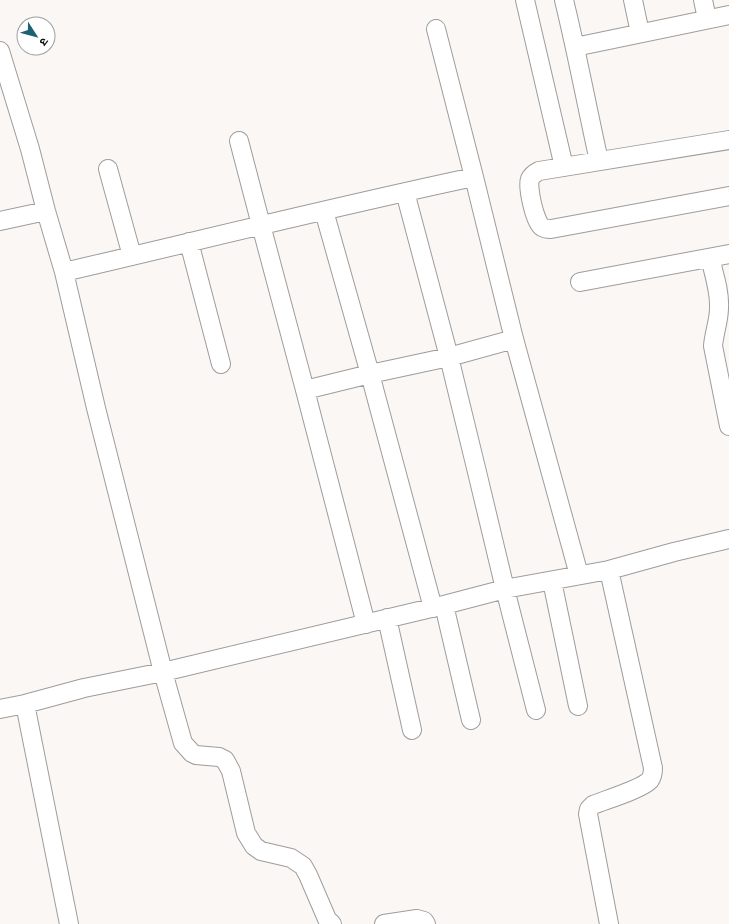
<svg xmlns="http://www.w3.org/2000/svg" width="729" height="924" font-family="Montserrat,'Noto Sans Devanagari',sans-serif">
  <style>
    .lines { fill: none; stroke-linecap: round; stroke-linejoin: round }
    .minor-casing { stroke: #9f9c9a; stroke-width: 20 }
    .minor { stroke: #fff; stroke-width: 18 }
  </style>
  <rect width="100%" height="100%" fill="#faf7f5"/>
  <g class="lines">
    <!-- minor casing -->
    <g class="minor-casing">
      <path id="minor" d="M 525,0 L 564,167
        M 564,0 C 577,53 587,107 599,161
        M 633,0 L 640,33
        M 703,0 L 707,19
        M 436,29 L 474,177 L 514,339 L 579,575
        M 575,47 L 729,15
        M 0,51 L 30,149 L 46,211 L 64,272 L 96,408 L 163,672 L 183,743 L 192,753 L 196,755 L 219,757 L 225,760 L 231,771 L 246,833 L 254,846 L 261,851 L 291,858 L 303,866 L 308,875 L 327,919 L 332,924
        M 729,140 L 539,171 C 535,173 532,175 530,179 C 527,187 535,223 542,227 C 545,229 548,229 551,229 L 729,196
        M 239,141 L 261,225 L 305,390 L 366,624
        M 108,169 L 132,256
        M 405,192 L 449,357 L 477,472 L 505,589 L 536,710
        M 324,211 L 370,374 L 433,608
        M 0,221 L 46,211
        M 189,242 L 221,364
        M 710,258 C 714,274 720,292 719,308 C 719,321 714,333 713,346 L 729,426
        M 64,272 C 201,240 337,206 474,177
        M 580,282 L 729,254
        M 305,390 L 370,374 L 449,357 L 514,339
        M 609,570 L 653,768 C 653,772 652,777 650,780 C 642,789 605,800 593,805 L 589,809 L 588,814 L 609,924
        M 552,581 L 578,706
        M 444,605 L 471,720
        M 387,618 L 412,730
        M 25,704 L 69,924
        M 0,709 L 25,704 L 84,688 L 163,672 L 444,605 L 505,589 L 609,570 L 674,552 L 729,539
        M 384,924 L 417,919 L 424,921 L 426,924"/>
    </g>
    <!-- minor -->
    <use href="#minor" class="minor"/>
  </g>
  <!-- north arrow -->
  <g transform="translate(36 36) rotate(126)"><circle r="19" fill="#ffffff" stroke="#9f9f9f"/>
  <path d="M0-3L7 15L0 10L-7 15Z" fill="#1b6272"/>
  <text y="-6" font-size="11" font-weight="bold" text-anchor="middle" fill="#100f0e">उ</text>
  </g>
</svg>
